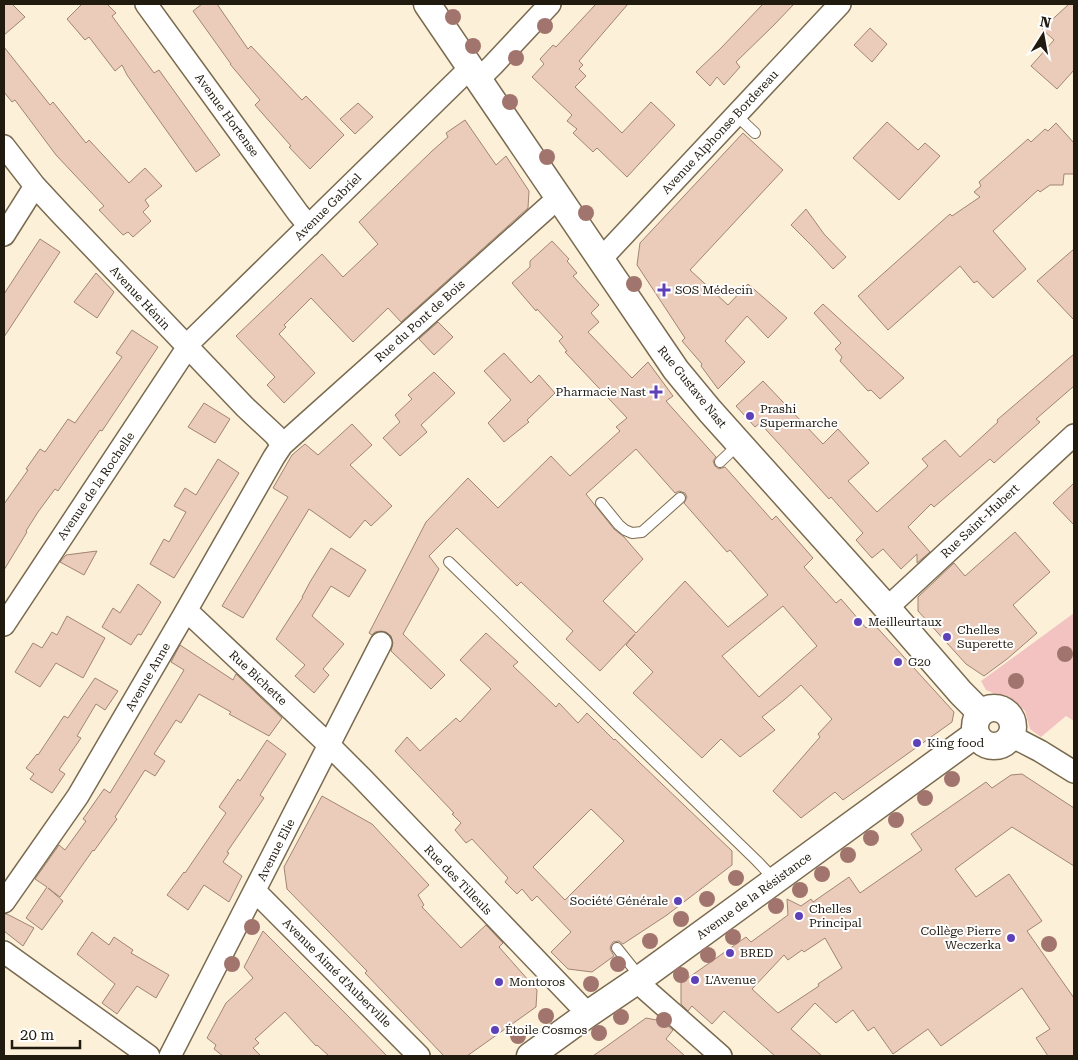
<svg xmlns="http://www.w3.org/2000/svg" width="1078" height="1060" font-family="'Roboto Serif',serif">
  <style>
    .green { fill: #f3c3c1 }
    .building { fill: #ebccba; stroke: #a18473; fill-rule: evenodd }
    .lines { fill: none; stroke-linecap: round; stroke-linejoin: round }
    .service-casing { stroke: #7a6b50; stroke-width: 12 }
    .minor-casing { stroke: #7a6b50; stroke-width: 24 }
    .tertiary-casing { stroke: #7a6b50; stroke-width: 29 }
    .service { stroke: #fff; stroke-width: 10 }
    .minor { stroke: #fff; stroke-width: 21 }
    .tertiary { stroke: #fff; stroke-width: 26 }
    .tree { fill: #a1756d }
    .poi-dot { fill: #5e41b9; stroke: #fff; stroke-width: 2 }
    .labels { text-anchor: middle; stroke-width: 4; stroke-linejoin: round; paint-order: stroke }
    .street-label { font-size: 12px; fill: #201a0f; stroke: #fff }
    .poi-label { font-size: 12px; fill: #201a0f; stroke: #fff; text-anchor: start }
  </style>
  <rect width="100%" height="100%" fill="#fdf0d8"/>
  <!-- green -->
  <path class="green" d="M 1074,613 L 1074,721 L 1066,716 L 1041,737 L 1030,729 L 1025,711 L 1014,700 L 1005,695 L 993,693 L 986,690 L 981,681 Z"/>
  <!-- building -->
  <path class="building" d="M 4,4 L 12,4 L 25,17 L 4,35 Z
    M 82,4 L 107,4 L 116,13 L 112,16 L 154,73 L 159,70 L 220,155 L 196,172 L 127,75 L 122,65 L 115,71 L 89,37 L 85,40 L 67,19 Z
    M 202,4 L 217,4 L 248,49 L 251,46 L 302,100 L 306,96 L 344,135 L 310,169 L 289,147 L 291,146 L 255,105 L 260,100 L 230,64 L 231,64 L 193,11 Z
    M 596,4 L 628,4 L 579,61 L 583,65 L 579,69 L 586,76 L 575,87 L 622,133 L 651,102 L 675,125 L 627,177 L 597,148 L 593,152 L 573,133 L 577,129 L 567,121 L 572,115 L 532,77 L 544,64 L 540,59 L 553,45 L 556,47 Z
    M 763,4 L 794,4 L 774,25 L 736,62 L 740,67 L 724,85 L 717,77 L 710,86 L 696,72 L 721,48 Z
    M 1069,4 L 1074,4 L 1074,70 L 1057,89 L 1031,66 L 1054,40 L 1042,29 Z
    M 870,28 L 887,44 L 872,62 L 854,45 Z
    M 4,47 L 50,105 L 53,102 L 86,143 L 89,140 L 129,183 L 145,168 L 162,186 L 145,200 L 149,206 L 143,212 L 151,221 L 133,237 L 128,232 L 123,235 L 99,210 L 104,206 L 56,155 L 15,100 L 12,102 L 4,92 Z
    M 358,103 L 373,117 L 355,134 L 340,119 Z
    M 465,120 L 496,165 L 506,156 L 529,191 L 528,208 L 401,322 L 388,308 L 353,342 L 311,298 L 284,325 L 286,327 L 279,334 L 315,373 L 284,403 L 267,385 L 275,377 L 236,336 L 322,254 L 343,277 L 378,244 L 359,222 L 432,151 L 448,137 L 446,133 Z
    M 887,122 L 918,150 L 925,143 L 940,156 L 899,200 L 853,158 Z
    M 1056,123 L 1074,143 L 1074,174 L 1064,174 L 1063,185 L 1050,185 L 1040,192 L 1038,190 L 993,231 L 1026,269 L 993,298 L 977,281 L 974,283 L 960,266 L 888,330 L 858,296 L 950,214 L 952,216 L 980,197 L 974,192 L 981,186 L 979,182 L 1028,139 L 1031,142 L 1045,129 L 1048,131 Z
    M 743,133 L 783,170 L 690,270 L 728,305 L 748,284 L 787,318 L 768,338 L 747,316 L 725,341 L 745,362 L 718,389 L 701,366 L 702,364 L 682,341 L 685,338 L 637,265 L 640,243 Z
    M 806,209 L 824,234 L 846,257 L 833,269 L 813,247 L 791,225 Z
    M 40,239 L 60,252 L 4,337 L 4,294 Z
    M 552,241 L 569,259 L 567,261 L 577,273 L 573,276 L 599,305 L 591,313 L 599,322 L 588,332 L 632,378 L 648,362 L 673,396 L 666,401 L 716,457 L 713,461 L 715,466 L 719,469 L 725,467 L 772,520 L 776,516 L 813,558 L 804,567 L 836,603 L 841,599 L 866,628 L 872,622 L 954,712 L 952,722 L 843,800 L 835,792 L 801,818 L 773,791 L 820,737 L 818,734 L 832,719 L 801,685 L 784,700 L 762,717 L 775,730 L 740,757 L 721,739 L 702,758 L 633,693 L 653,672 L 626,645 L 635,634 L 600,671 L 566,639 L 573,631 L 521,582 L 517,586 L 457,528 L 429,556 L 439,569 L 403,634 L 445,675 L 431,689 L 391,651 L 393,643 L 391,636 L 386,632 L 381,631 L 375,632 L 372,635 L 369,633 L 426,522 L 468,478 L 498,508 L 551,456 L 570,476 L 620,431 L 616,427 L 627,418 L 565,352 L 567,351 L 559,341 L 563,337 L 537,309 L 536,311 L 512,283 L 530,267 L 530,261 ZM 636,449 L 675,493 L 679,491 L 685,493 L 687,497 L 684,503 L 727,552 L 730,550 L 768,595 L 728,627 L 685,581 L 636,633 L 603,601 L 643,559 L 624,537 L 614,529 L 586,494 ZM 783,606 L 817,646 L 759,697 L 722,656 Z
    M 1074,249 L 1074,320 L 1037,281 Z
    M 96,273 L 114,292 L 97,318 L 74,302 Z
    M 823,304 L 904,378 L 880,399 L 871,390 L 868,391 L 840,361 L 842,357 L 835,349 L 841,343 L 814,313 Z
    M 438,322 L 453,337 L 434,355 L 419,339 Z
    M 132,330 L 158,347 L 102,431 L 100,430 L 58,491 L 55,489 L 38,512 L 26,531 L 27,532 L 4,570 L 4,504 L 28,470 L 26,469 L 40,449 L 45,452 L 68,419 L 75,423 L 122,357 L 116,353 Z
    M 504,353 L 531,383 L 539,375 L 555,393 L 527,420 L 529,422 L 504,442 L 488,423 L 511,400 L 484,371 Z
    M 1074,354 L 1074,386 L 1036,419 L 1040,422 L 994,463 L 990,459 L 934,507 L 931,504 L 908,527 L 930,552 L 917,563 L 917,554 L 901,569 L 883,549 L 872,558 L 856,540 L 863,533 L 831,497 L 829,499 L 760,423 L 755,427 L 736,406 L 763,381 L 823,444 L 838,429 L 869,463 L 848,481 L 877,512 L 928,466 L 922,459 L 945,440 L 960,457 L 998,422 L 997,420 Z
    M 434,372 L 455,393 L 421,425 L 427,432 L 400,456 L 383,438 L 400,422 L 395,415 L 412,399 L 408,395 Z
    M 204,403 L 230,419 L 215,443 L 188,427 Z
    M 352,424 L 372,445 L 350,465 L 392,506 L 371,526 L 365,520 L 350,538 L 309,509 L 243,618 L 222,606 L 288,497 L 273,488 L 292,455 L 305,444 L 318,455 Z
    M 218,459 L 239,473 L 174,578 L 150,564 L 164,539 L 169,542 L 186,512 L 174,506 L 185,488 L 196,495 Z
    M 1074,483 L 1074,525 L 1053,503 Z
    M 1015,532 L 1050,572 L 1013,605 L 1037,633 L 1007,659 L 984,676 L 966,664 L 918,611 L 918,597 L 954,563 L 965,576 Z
    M 331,548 L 366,570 L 349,597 L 331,586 L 312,616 L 344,644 L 323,669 L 329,675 L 314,693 L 295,676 L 305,665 L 276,639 L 303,597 L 302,597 L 310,582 Z
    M 97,551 L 84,575 L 60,562 L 66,555 Z
    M 138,584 L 161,602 L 141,635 L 138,634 L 131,645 L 102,627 L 113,608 L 120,613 Z
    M 67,616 L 105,638 L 83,678 L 56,663 L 40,687 L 15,672 L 33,643 L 42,648 L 52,632 L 57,635 Z
    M 486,633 L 518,662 L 513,666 L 556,707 L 559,703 L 578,723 L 587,713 L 614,740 L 615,739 L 732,851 L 732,865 L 667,915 L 623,944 L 619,941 L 613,942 L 611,945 L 610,949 L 614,956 L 592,972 L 568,969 L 551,952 L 571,932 L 537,896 L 532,901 L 522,889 L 517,894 L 505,882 L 508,878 L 472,839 L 466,843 L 455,830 L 461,823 L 452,814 L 454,813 L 395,751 L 407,737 L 420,751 L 456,718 L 460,722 L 491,689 L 460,660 ZM 591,809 L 624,841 L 565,900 L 533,867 Z
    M 180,645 L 233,680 L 236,674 L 282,718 L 269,736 L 229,714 L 231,712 L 199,694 L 181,723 L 176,720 L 154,754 L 165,761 L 155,776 L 145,770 L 115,817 L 117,819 L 94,851 L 93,850 L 60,897 L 48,888 L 63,901 L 42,930 L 26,918 L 47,887 L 35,879 L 59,845 L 65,850 L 86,821 L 83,819 L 104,789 L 110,793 L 129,762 L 184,670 L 171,662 Z
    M 95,678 L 118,691 L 105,710 L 96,704 L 77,736 L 81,738 L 59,770 L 65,774 L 52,793 L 30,779 L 34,774 L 26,768 L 37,754 L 38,755 L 64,716 L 68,718 Z
    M 267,740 L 286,754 L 260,795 L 264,798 L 227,852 L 229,853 L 223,862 L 242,876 L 229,902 L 204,885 L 188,910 L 167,895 L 184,872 L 185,873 L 226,813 L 219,807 L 238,779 L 240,781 Z
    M 1022,774 L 1074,808 L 1074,866 L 1012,827 L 955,869 L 976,897 L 1009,874 L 1042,921 L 1027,931 L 1074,998 L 1074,1056 L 1048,1056 L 1036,1038 L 1050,1029 L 1022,988 L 941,1046 L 928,1029 L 893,1054 L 874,1027 L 868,1031 L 853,1010 L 836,1023 L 815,1003 L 791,1029 L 822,1056 L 775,1056 L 724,1011 L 712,1024 L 692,1006 L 688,1011 L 681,1004 L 681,983 L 746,937 L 751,942 L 788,915 L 787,899 L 801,906 L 811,899 L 813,902 L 849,877 L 860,893 L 922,850 L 911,834 L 986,782 L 992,788 L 1011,775 ZM 825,938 L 842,968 L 818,984 L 819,986 L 778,1013 L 752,989 L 784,955 L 788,960 L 802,950 L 804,952 Z
    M 322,796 L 372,824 L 429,885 L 418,895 L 424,905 L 422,907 L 461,948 L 486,925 L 503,943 L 499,947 L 537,990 L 536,1007 L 467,1056 L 444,1056 L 365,973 L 367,971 L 287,889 L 284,867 Z
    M 4,914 L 7,914 L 34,928 L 23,946 L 4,931 Z
    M 263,931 L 347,1015 L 387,1056 L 329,1056 L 317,1045 L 316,1046 L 285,1012 L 255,1039 L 259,1043 L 253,1048 L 261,1056 L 223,1056 L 214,1049 L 216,1045 L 207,1038 L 226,1003 L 253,978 L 244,967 Z
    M 92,932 L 109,945 L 114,937 L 133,950 L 131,953 L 169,975 L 156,998 L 137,986 L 117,1014 L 102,1003 L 115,984 L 77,954 Z
    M 646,1018 L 662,1021 L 673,1030 L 666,1039 L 685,1056 L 593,1056 Z"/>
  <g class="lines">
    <!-- service casing -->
    <g class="service-casing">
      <path id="service" d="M 736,115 L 755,133
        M 720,462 L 739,444
        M 601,503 L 619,525 L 625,530 L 632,533 L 642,532 L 680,498
        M 449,562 L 757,861 L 775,880
        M 617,948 L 641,978"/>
    </g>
    <!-- minor casing -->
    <g class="minor-casing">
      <path id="minor" d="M 146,4 L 298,213 L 309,226
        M 478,80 L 493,65 L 550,4
        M 4,146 L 35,186 L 60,213 L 245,407 L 275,435 L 282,445
        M 4,235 L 35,186
        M 601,259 L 840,4
        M 887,608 L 1074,435
        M 187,611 L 329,745 L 362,778 L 588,1014
        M 4,625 L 193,339 L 470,68
        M 1011,736 L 1040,751 L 1074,772
        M 255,891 L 419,1056
        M 4,902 L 78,796 L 182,618 L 274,457 L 282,445 L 558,198
        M 4,952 L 149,1056
        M 636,981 L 721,1056
        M 170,1056 L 381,643"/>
    </g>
    <!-- tertiary casing -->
    <g class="tertiary-casing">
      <path id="tertiary" d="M 427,4 L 676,370 L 710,411 L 887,608 L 961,693 L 981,713
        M975 727a19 19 0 1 1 38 0a19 19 0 1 1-38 0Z
        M 530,1056 L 588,1014 L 641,978 L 976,734"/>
    </g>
    <!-- service -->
    <use href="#service" class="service"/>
    <!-- minor -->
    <use href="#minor" class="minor"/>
    <!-- tertiary -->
    <use href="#tertiary" class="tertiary"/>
  </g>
  <!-- trees -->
  <g class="tree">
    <circle cx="453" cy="17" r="8"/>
    <circle cx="545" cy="26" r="8"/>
    <circle cx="473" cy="46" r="8"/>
    <circle cx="516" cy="58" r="8"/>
    <circle cx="510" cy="102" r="8"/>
    <circle cx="547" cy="157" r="8"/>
    <circle cx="586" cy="213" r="8"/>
    <circle cx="634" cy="284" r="8"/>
    <circle cx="1065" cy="654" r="8"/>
    <circle cx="1016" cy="681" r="8"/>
    <circle cx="952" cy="779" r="8"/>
    <circle cx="925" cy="798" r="8"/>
    <circle cx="896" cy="820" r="8"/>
    <circle cx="871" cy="838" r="8"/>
    <circle cx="848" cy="855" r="8"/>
    <circle cx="822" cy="874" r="8"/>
    <circle cx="736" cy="878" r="8"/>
    <circle cx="800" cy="890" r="8"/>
    <circle cx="707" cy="899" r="8"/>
    <circle cx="776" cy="906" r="8"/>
    <circle cx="681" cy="919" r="8"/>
    <circle cx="252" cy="927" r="8"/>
    <circle cx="733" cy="937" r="8"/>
    <circle cx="650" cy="941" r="8"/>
    <circle cx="1049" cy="944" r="8"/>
    <circle cx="708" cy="955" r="8"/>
    <circle cx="232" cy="964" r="8"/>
    <circle cx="618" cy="964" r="8"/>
    <circle cx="681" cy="975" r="8"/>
    <circle cx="591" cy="984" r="8"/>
    <circle cx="546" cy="1016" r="8"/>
    <circle cx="621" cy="1017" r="8"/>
    <circle cx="664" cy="1020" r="8"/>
    <circle cx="599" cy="1033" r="8"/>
    <circle cx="518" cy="1036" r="8"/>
  </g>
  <!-- markers -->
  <g class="poi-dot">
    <path d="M661.5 282.5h5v5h5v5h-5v5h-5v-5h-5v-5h5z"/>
    <path d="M653.5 384.5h5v5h5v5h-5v5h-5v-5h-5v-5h5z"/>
    <circle cx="750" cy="416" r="5"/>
    <circle cx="858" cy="622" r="5"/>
    <circle cx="947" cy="637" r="5"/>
    <circle cx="898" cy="662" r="5"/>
    <circle cx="917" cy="743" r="5"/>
    <circle cx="678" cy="901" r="5"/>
    <circle cx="799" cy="916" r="5"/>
    <circle cx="1011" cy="938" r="5"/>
    <circle cx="730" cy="953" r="5"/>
    <circle cx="695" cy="980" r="5"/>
    <circle cx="499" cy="982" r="5"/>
    <circle cx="495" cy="1030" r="5"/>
  </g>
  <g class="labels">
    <!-- street labels -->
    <g class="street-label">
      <text transform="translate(227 115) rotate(54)" y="4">Avenue Hortense</text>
      <text transform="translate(720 132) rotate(-47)" y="4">Avenue Alphonse Bordereau</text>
      <text transform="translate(328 207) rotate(-45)" y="4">Avenue Gabriel</text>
      <text transform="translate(140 298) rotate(47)" y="4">Avenue Hénin</text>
      <text transform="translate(420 321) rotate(-42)" y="4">Rue du Pont de Bois</text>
      <text transform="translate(692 387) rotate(51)" y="4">Rue Gustave Nast</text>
      <text transform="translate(96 486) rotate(-56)" y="4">Avenue de la Rochelle</text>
      <text transform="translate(980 521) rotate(-43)" y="4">Rue Saint-Hubert</text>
      <text transform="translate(148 677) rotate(-60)" y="4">Avenue Anne</text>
      <text transform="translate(258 678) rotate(43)" y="4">Rue Bichette</text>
      <text transform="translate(276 850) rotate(-63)" y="4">Avenue Elie</text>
      <text transform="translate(458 880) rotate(46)" y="4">Rue des Tilleuls</text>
      <text transform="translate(754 896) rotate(-36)" y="4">Avenue de la Résistance</text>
      <text transform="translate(337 973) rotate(45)" y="4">Avenue Aimé d'Auberville</text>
    </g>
    <!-- poi labels -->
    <g class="poi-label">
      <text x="675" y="294">SOS Médecin</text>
      <text x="646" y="396" text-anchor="end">Pharmacie Nast</text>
      <text x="760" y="413">Prashi<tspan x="760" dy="14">Supermarche</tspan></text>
      <text x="868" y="626">Meilleurtaux</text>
      <text x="957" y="634">Chelles<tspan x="957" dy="14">Superette</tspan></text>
      <text x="908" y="666">G20</text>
      <text x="927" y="747">King food</text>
      <text x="668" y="905" text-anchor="end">Société Générale</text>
      <text x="809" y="913">Chelles<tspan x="809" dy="14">Principal</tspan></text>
      <text x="1001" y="935" text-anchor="end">Collège Pierre<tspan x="1001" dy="14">Weczerka</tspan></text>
      <text x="740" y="957">BRED</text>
      <text x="705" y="984">L'Avenue</text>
      <text x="509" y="986">Montoros</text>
      <text x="505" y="1034">Étoile Cosmos</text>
    </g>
  </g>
  <!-- border -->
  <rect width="1078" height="1060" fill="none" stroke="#201a0f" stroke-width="10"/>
  <!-- north arrow -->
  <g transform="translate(1043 35) rotate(11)" stroke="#ffffff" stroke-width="4" paint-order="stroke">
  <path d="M0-4L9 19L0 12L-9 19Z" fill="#201a0f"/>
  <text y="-8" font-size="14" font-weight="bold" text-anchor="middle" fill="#201a0f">N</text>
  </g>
  <!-- scale -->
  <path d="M12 1040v8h68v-8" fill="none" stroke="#201a0f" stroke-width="2.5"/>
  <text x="20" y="1040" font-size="15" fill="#201a0f" stroke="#ffffff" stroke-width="4" paint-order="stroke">20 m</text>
</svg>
